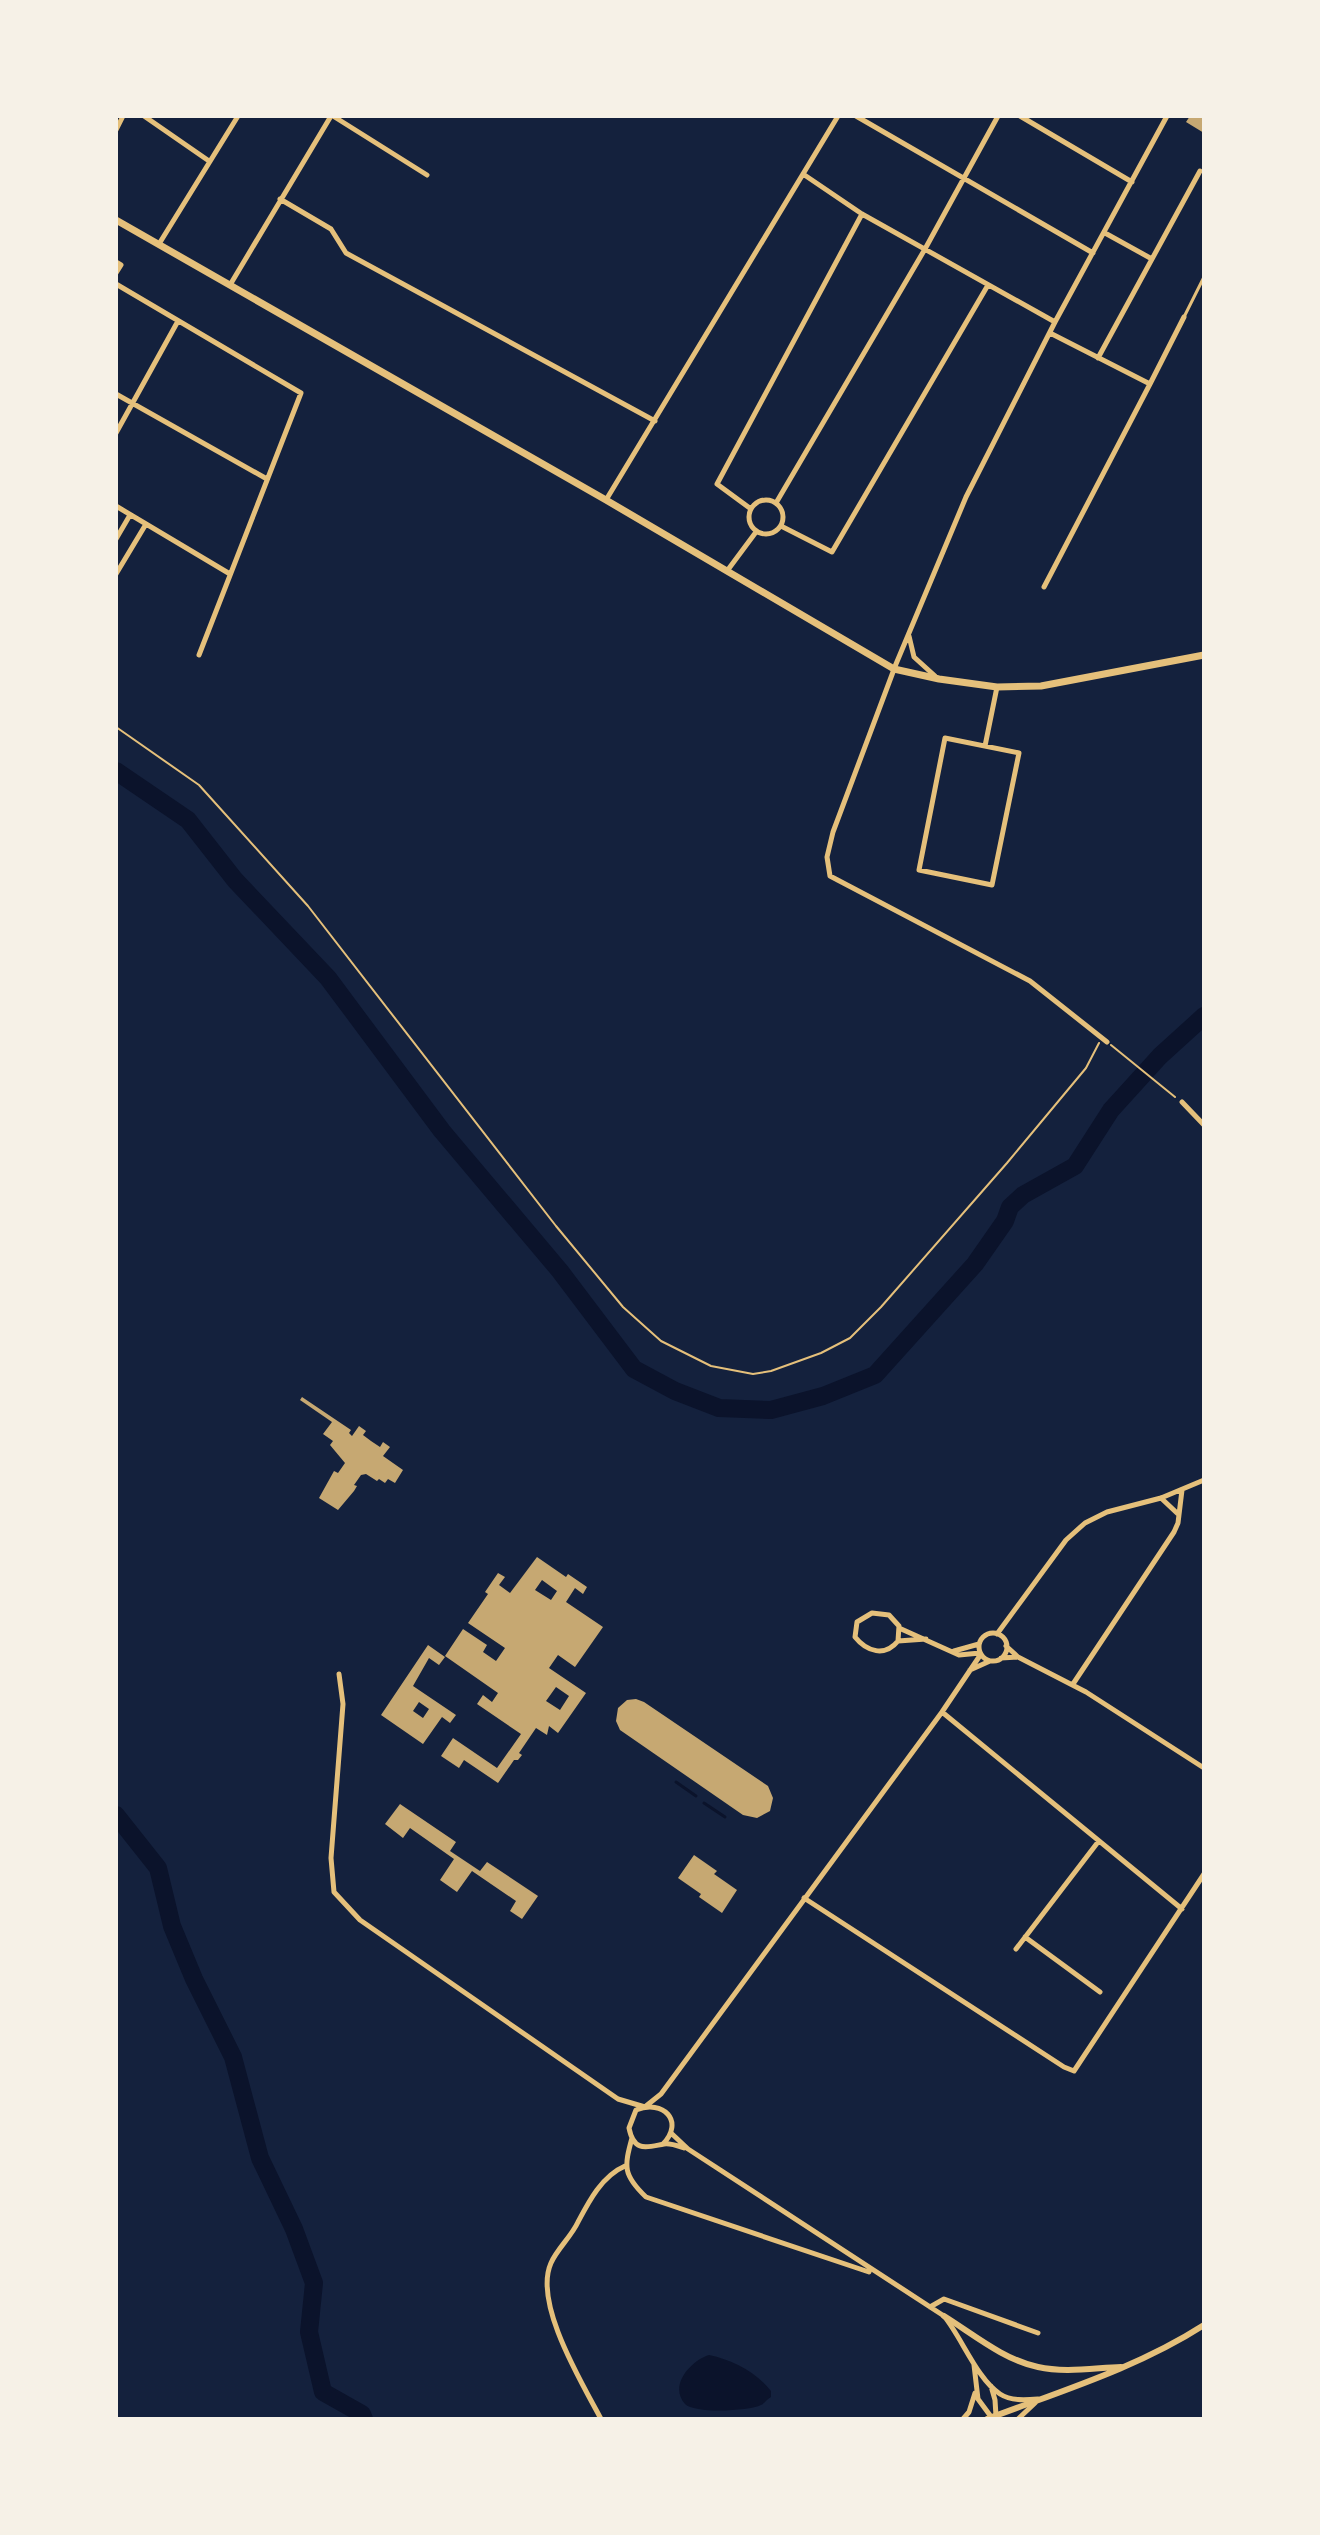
<svg xmlns="http://www.w3.org/2000/svg" width="1320" height="2535" font-family="'Varela Round',sans-serif">
  <style>
    .water { fill: #0b132b }
    .lines { fill: none; stroke-linecap: round; stroke-linejoin: round }
    .stream { stroke: #0b132b; stroke-width: 3 }
    .river { stroke: #0b132b; stroke-width: 18 }
    .building { fill: #c6a872; fill-rule: evenodd }
    .path { stroke: #e5c07b; stroke-width: 2 }
    .service { stroke: #e5c07b; stroke-width: 3 }
    .minor { stroke: #e5c07b; stroke-width: 5 }
    .tertiary { stroke: #e5c07b; stroke-width: 6 }
    .secondary { stroke: #e5c07b; stroke-width: 7 }
  </style>
  <rect width="100%" height="100%" fill="#14213d"/>
  <!-- water -->
  <path class="water" d="M 709,2355 C 733,2360 756,2372 771,2391 L 771,2397 C 767,2399 765,2403 761,2405 C 749,2411 695,2414 685,2404 C 668,2385 692,2360 709,2355 Z"/>
  <g class="lines">
    <!-- stream -->
    <path class="stream" d="M 676,1782 L 696,1796
      M 704,1803 L 725,1817"/>
    <!-- river -->
    <path class="river" d="M 116,771 L 188,820 L 235,880 L 328,978 L 442,1131 L 560,1271 L 634,1369 L 675,1391 L 719,1408 L 771,1410 L 823,1396 L 875,1375 L 975,1264 L 1005,1221 L 1010,1207 L 1023,1195 L 1075,1166 L 1111,1110 L 1160,1056 L 1204,1016
      M 116,1815 L 158,1868 L 172,1926 L 194,1979 L 233,2057 L 260,2158 L 294,2229 L 314,2283 L 309,2332 L 323,2392 L 362,2414 L 364,2419"/>
  </g>
  <!-- building -->
  <path class="building" d="M 1190,116 L 1204,116 L 1204,133 L 1186,122 Z
    M 302,1397 L 351,1430 L 349,1433 L 352,1436 L 359,1426 L 366,1431 L 363,1435 L 371,1441 L 380,1447 L 383,1442 L 390,1447 L 383,1456 L 403,1470 L 395,1483 L 388,1479 L 385,1483 L 379,1479 L 377,1481 L 366,1474 L 361,1475 L 354,1485 L 357,1486 L 354,1491 L 338,1510 L 319,1498 L 334,1471 L 338,1473 L 345,1463 L 330,1445 L 333,1441 L 323,1434 L 332,1422 L 300,1400 Z
    M 537,1557 L 566,1577 L 568,1574 L 587,1587 L 583,1594 L 575,1588 L 566,1602 L 603,1627 L 575,1667 L 558,1655 L 549,1668 L 586,1693 L 558,1733 L 549,1726 L 547,1735 L 536,1728 L 519,1753 L 522,1755 L 518,1760 L 514,1760 L 498,1783 L 464,1760 L 459,1768 L 441,1756 L 453,1738 L 497,1768 L 521,1734 L 477,1704 L 483,1695 L 492,1702 L 498,1693 L 445,1656 L 463,1629 L 487,1645 L 483,1652 L 496,1661 L 505,1648 L 468,1623 L 488,1594 L 485,1592 L 498,1573 L 505,1577 L 499,1585 L 510,1593 ZM 542,1580 L 557,1591 L 551,1600 L 535,1590 ZM 556,1687 L 569,1696 L 560,1710 L 546,1701 Z
    M 428,1645 L 445,1657 L 439,1665 L 429,1658 L 413,1686 L 456,1715 L 450,1723 L 442,1717 L 423,1744 L 381,1715 ZM 419,1702 L 429,1709 L 423,1718 L 413,1711 Z
    M 636,1699 L 644,1702 L 768,1786 L 773,1798 L 770,1811 L 757,1818 L 743,1815 L 620,1730 L 616,1721 L 618,1708 L 627,1700 Z
    M 400,1804 L 456,1842 L 450,1851 L 480,1871 L 487,1862 L 538,1896 L 522,1919 L 510,1911 L 516,1901 L 472,1871 L 457,1892 L 440,1880 L 454,1859 L 410,1828 L 403,1838 L 385,1824 Z
    M 694,1855 L 717,1871 L 714,1874 L 737,1890 L 722,1913 L 699,1897 L 701,1894 L 678,1878 Z"/>
  <g class="lines">
    <!-- path -->
    <path class="path" d="M 116,727 L 199,785 L 308,906 L 556,1226 L 623,1307 L 661,1341 L 711,1366 L 753,1374 L 771,1371 L 821,1353 L 850,1338 L 881,1307 L 1007,1163 L 1086,1068 L 1099,1043
      M 1111,1045 L 1175,1097"/>
    <!-- service -->
    <path class="service" d="M 1184,317 L 1204,277"/>
    <!-- minor -->
    <path class="minor" d="M 144,116 L 209,161
      M 333,116 L 427,175
      M 856,116 L 1093,253
      M 1020,116 L 1132,182
      M 116,130 L 123,116
      M 803,174 L 862,214 L 1055,322
      M 280,199 L 331,229 L 346,253 L 655,421
      M 1105,233 L 1152,259
      M 159,244 L 238,116
      M 116,262 L 121,265 L 116,273
      M 116,284 L 301,393 L 199,655
      M 230,285 L 331,116
      M 1098,358 L 1200,171
      M 1150,384 L 1184,317
      M 116,394 L 267,479
      M 116,433 L 178,321
      M749 517a17 17 0 1 1 34 0a17 17 0 1 1-34 0Z
      M 606,500 L 838,116
      M 776,503 L 925,249 L 998,116
      M 116,506 L 230,574
      M 751,509 L 717,484 L 862,214
      M 781,526 L 832,552 L 988,285
      M 116,539 L 130,515
      M 727,571 L 756,532
      M 116,574 L 146,524
      M 1044,587 L 1150,384 L 1050,333
      M 909,636 L 914,657 L 935,676
      M 945,738 L 1019,753 L 992,885 L 919,870 Z
      M 985,746 L 997,687
      M 1107,1042 L 1030,981 L 830,876 L 827,857 L 833,832 L 896,664 L 966,497 L 1055,322 L 1167,116
      M 1182,1102 L 1204,1125
      M 1161,1498 L 1178,1514
      M 872,1613 L 889,1615 L 899,1626 L 898,1641 C 885,1657 867,1652 855,1637 L 857,1622 Z
      M 899,1628 L 959,1655 L 980,1653
      M979 1647a14 14 0 1 1 28 0a14 14 0 1 1-28 0Z
      M 997,1634 L 1066,1540 L 1085,1523 L 1107,1512 L 1161,1498 L 1204,1480
      M 898,1641 L 926,1639
      M 1006,1646 L 1018,1657 L 1086,1692 L 1204,1768
      M 954,1651 L 979,1644
      M 1001,1658 L 1018,1657
      M 970,1670 L 990,1661
      M 339,1674 L 343,1704 L 331,1858 L 334,1892 L 360,1920 L 618,2099 L 645,2107
      M 1073,1684 L 1174,1532 L 1178,1523 L 1182,1490
      M 942,1712 L 1182,1909
      M 804,1898 L 1064,2067 L 1074,2071 L 1204,1874
      M 1025,1937 L 1100,1992
      M 1016,1949 L 1098,1842
      M 646,2106 L 661,2094 L 942,1712 L 981,1654
      M 671,2133 L 688,2149 L 944,2316 C 962,2338 977,2379 1000,2394 C 1011,2401 1025,2400 1038,2399
      M 632,2138 C 624,2167 623,2175 646,2197 L 869,2272
      M 663,2144 C 685,2121 663,2099 636,2110 L 629,2128 C 634,2153 647,2147 664,2144 C 670,2143 678,2146 684,2148
      M 930,2307 L 944,2299 L 1038,2333
      M 974,2365 L 978,2399 L 992,2418
      M 991,2386 L 995,2400 L 996,2416 L 999,2419
      M 601,2419 C 582,2383 533,2303 551,2263 C 557,2249 571,2237 578,2222 C 589,2201 602,2176 625,2166
      M 963,2419 L 969,2412 L 975,2393
      M 1018,2419 L 1035,2403"/>
    <!-- tertiary -->
    <path class="tertiary" d="M 944,2316 C 973,2334 1004,2360 1038,2367 C 1064,2373 1094,2368 1121,2367
      M 987,2419 C 1061,2391 1137,2368 1204,2325"/>
    <!-- secondary -->
    <path class="secondary" d="M 116,220 L 606,500 L 894,669 L 939,679 L 997,687 L 1041,686 L 1204,655"/>
  </g>
  <!-- border -->
  <rect width="1320" height="2535" fill="none" stroke="#f6f1e7" stroke-width="236"/>
</svg>
